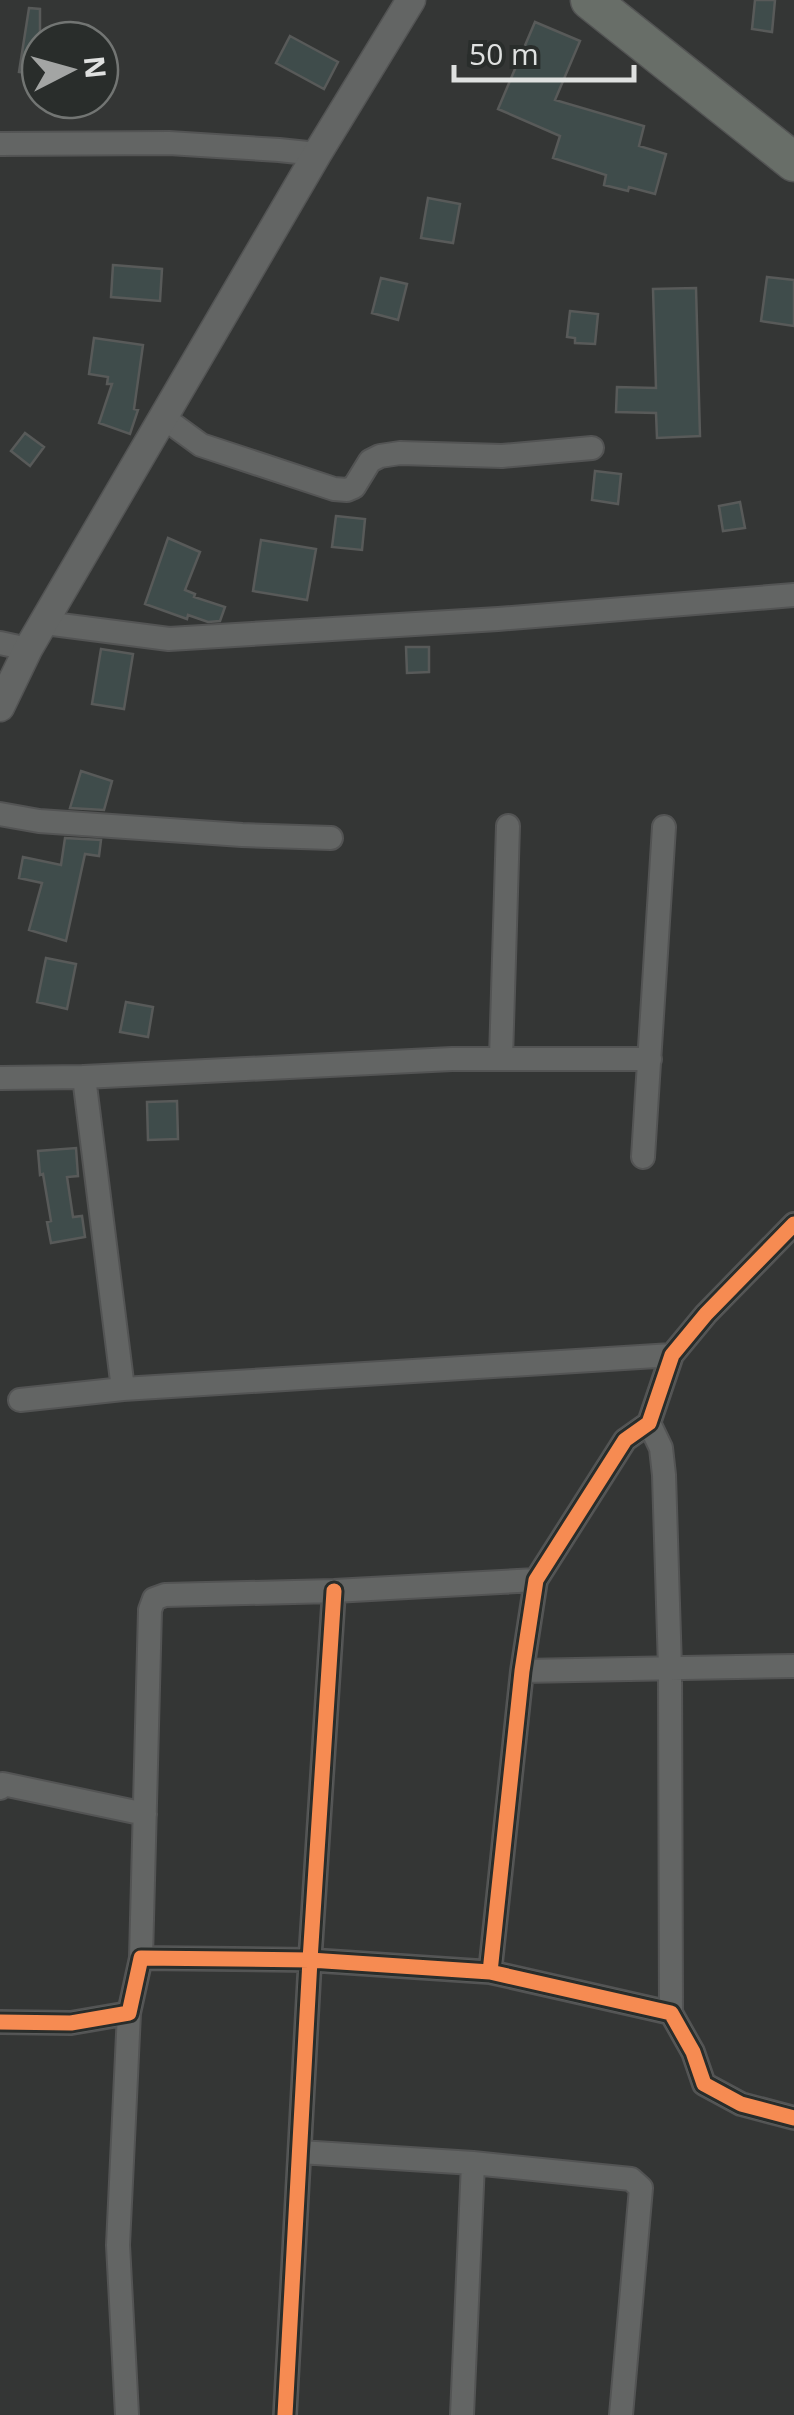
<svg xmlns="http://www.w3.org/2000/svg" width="794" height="2415" font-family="'Open Sans',sans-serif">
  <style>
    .building { fill: #3f4c4b; stroke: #585a59; stroke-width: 2.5 }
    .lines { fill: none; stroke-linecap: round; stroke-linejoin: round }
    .minor-casing { stroke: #535454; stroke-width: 26 }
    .tertiary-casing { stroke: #535454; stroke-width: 31 }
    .trunk-casing { stroke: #535454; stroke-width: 41 }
    .minor { stroke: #636564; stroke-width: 22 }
    .tertiary { stroke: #636564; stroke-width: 28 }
    .trunk { stroke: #686e68; stroke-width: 38 }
    .cycleway-casing { stroke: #292d2b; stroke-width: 21 }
    .cycleway { stroke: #f68b52; stroke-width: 15 }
  </style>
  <rect width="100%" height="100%" fill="#343635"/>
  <!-- building -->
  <path class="building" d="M 755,0 L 775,0 L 772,32 L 752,29 Z
    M 29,8 L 40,9 L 40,75 L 19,72 Z
    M 535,22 L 580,41 L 555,100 L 644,126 L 639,146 L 666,154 L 655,194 L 629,187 L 628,191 L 604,185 L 606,175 L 553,158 L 560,136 L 498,109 Z
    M 290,36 L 338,62 L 324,89 L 276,63 Z
    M 428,198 L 460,204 L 453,243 L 421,238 Z
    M 113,265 L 162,269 L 160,301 L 111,297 Z
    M 767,277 L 794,280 L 794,326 L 761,321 Z
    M 381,278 L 407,284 L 398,320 L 372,313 Z
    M 696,288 L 700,436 L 657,438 L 656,413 L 616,412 L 617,387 L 656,388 L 653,289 Z
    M 570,311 L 598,314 L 595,344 L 575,343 L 575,338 L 567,337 Z
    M 94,338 L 143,345 L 134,409 L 138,410 L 130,434 L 99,423 L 112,384 L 107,384 L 108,377 L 89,374 Z
    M 25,433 L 44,447 L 30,466 L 11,451 Z
    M 595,471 L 621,474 L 618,504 L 592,500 Z
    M 740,502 L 745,528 L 723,531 L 719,506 Z
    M 336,516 L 365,519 L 362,550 L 332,547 Z
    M 168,538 L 200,552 L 185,590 L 195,594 L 194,597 L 225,607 L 220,621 L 208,622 L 188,615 L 187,619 L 145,604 Z
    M 261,540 L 316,549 L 307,600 L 253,591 Z
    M 406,647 L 429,647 L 429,672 L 407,673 Z
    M 101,649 L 133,654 L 124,709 L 92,704 Z
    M 81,771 L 112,781 L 104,810 L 70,808 Z
    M 65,838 L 101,840 L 99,856 L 85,854 L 66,941 L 29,930 L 42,883 L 19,878 L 23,857 L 61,865 Z
    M 46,958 L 76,964 L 67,1009 L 37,1002 Z
    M 126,1002 L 153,1007 L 148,1037 L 120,1032 Z
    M 177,1101 L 178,1139 L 148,1140 L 147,1102 Z
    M 76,1148 L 78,1176 L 67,1177 L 73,1217 L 82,1216 L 85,1237 L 51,1243 L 47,1222 L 51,1221 L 43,1174 L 40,1175 L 38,1151 Z"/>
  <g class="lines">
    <!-- minor casing -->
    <g class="minor-casing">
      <path id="minor" d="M 0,144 L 169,143 L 279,150 L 317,154
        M 164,418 L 201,445 L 334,489 L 347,490 L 354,487 L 370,461 L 380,456 L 400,453 L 502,456 L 592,448
        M 45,623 L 169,639 L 498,619 L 794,595
        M 0,643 L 28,649
        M 0,814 L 39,821 L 242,835 L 331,838
        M 501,1058 L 508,826
        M 84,1077 L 123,1389
        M 0,1078 L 84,1077 L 452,1059 L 650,1059
        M 643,1157 L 664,827
        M 20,1400 L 123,1389 L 672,1355
        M 649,1423 L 661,1448 L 664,1475 L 670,1668 L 671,2013
        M 522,1671 L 794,1666
        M 0,1788 L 3,1784 L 145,1814
        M 141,1958 L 150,1610 L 154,1599 L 165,1595 L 334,1591 L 536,1580
        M 490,1972 L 522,1671 L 536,1580 L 625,1440 L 649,1423 L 672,1355 L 706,1314 L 794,1224
        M 0,2022 L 71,2023 L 129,2013 L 141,1958 L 310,1960 L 490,1972 L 671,2013 L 693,2052 L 704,2084 L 741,2104 L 794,2118
        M 300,2152 L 473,2163 L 631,2179 L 641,2188 L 621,2415
        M 127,2415 L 118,2245 L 129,2013
        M 285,2415 L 310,1960 L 334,1591
        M 462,2415 L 473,2163"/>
    </g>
    <!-- tertiary casing -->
    <g class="tertiary-casing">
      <path id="tertiary" d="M 0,707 L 28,649 L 317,154 L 411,0"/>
    </g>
    <!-- trunk casing -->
    <g class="trunk-casing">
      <path id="trunk" d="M 590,0 L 794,162"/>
    </g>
    <!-- minor -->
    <use href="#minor" class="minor"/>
    <!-- tertiary -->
    <use href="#tertiary" class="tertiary"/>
    <!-- trunk -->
    <use href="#trunk" class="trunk"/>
    <!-- cycleway casing -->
    <g class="cycleway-casing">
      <path id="cycleway" d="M 490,1972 L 522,1671 L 536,1580 L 625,1440 L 649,1423 L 672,1355 L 706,1314 L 794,1224
        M 0,2022 L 71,2023 L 129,2013 L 141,1958 L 310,1960 L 490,1972 L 671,2013 L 693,2052 L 704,2084 L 741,2104 L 794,2118
        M 285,2415 L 310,1960 L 334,1591"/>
    </g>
    <!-- cycleway -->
    <use href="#cycleway" class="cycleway"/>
  </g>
  <!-- north arrow -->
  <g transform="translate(70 70) rotate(84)"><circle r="48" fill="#292d2b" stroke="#727573" stroke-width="2.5"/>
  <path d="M0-8L18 38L0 25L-18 38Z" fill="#a3a5a4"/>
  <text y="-15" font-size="28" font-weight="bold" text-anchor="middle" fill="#dfe1e0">N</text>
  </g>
  <!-- scale -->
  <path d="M454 65v15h180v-15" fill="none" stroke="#dfe1e0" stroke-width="5"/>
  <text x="469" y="65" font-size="30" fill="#dfe1e0" stroke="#292d2b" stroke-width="8" paint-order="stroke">50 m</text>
</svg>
